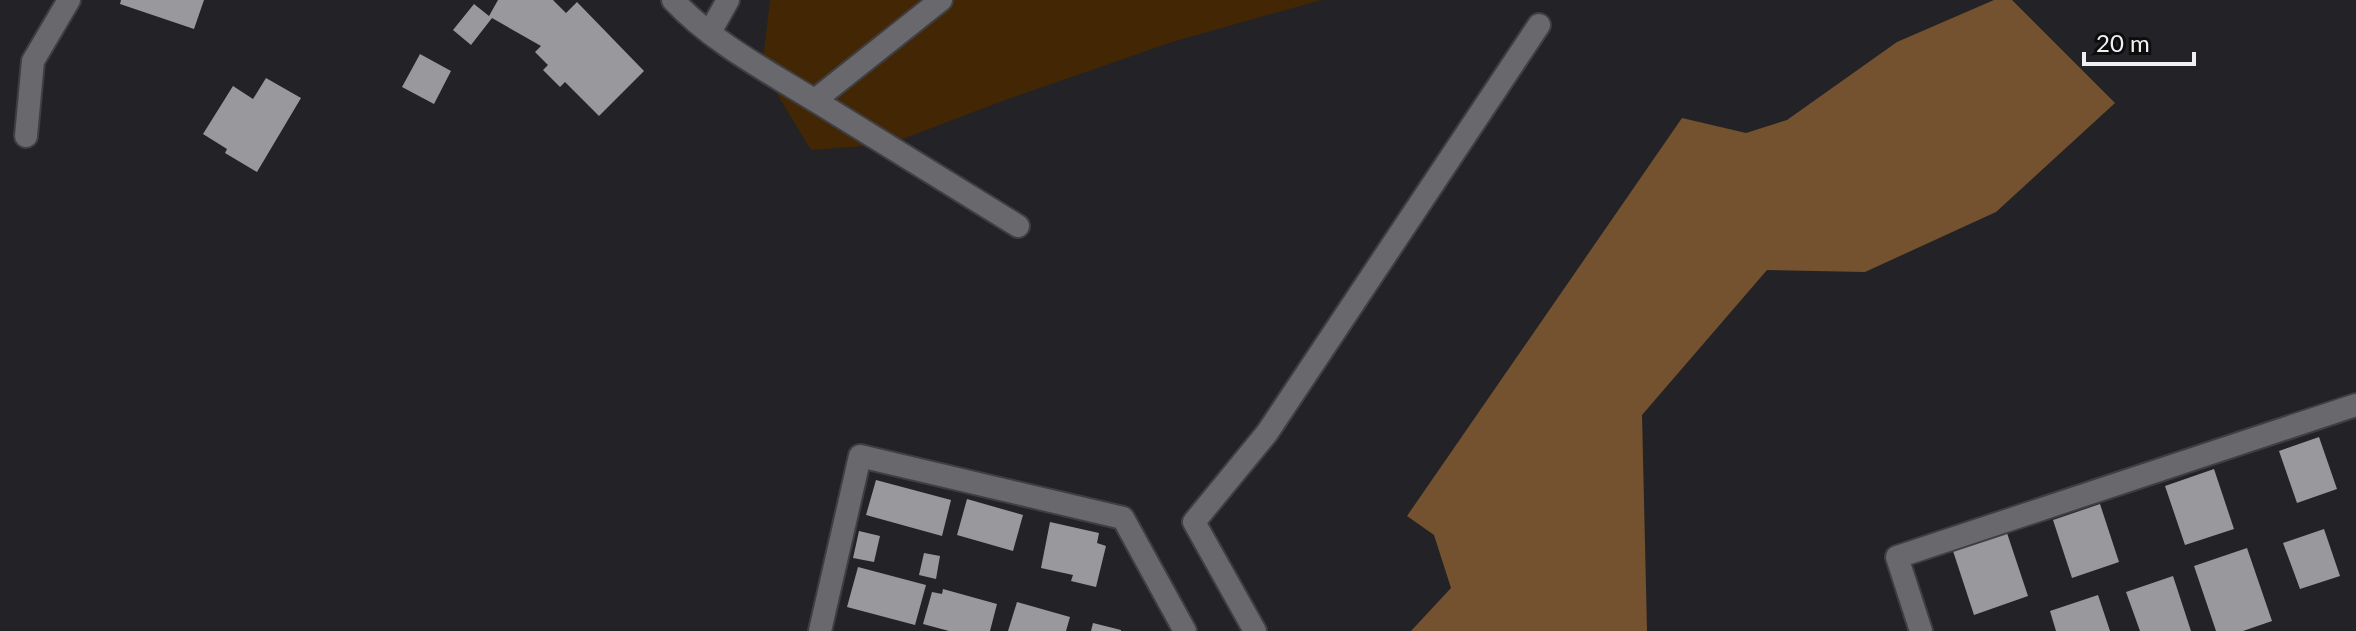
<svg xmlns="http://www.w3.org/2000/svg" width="2356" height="631" font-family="Lato,sans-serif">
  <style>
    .green { fill: #432603 }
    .water { fill: #74522f }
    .building { fill: #98989d }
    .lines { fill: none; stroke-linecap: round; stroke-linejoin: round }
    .minor-casing { stroke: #3f3e42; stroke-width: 26 }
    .minor { stroke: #68686d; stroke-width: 22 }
  </style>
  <rect width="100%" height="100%" fill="#232327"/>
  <!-- green -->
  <path class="green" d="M 770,0 L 1321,0 L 1172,42 L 1008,99 L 889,144 L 811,150 L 762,69 Z"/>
  <!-- water -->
  <path class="water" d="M 1994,0 L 2012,0 L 2115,103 L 1996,212 L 1865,272 L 1767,270 L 1642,415 L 1647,631 L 1411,631 L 1451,588 L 1434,535 L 1407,516 L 1682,118 L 1746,133 L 1787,120 L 1897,42 Z"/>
  <!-- building -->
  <path class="building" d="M 121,0 L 204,0 L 194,29 L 120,4 Z
    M 498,0 L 553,0 L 566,13 L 577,2 L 644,71 L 599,116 L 565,82 L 560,87 L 543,70 L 548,65 L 535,52 L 541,46 L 492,18 L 471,45 L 453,30 L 474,4 L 489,16 Z
    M 420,54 L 451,71 L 434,104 L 402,87 Z
    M 266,78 L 301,98 L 257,172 L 225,153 L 227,149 L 203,134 L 233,86 L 253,99 Z
    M 2319,437 L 2337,489 L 2297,503 L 2279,451 Z
    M 2214,469 L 2234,529 L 2185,545 L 2165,486 Z
    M 876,480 L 951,500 L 942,536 L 866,515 Z
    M 967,499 L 1023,515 L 1013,551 L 957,535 Z
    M 2100,504 L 2119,562 L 2072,578 L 2053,520 Z
    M 1050,522 L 1099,533 L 1097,543 L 1106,546 L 1096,587 L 1071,581 L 1073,575 L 1041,568 Z
    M 2324,529 L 2340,576 L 2300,589 L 2283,543 Z
    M 859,531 L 880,536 L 874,562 L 853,558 Z
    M 2007,533 L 2028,596 L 1974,615 L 1953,551 Z
    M 2247,548 L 2272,621 L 2243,631 L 2216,631 L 2194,566 Z
    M 924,553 L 940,556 L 936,579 L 919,575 Z
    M 858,567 L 926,585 L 915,625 L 847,607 Z
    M 2173,576 L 2191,631 L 2140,631 L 2126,592 Z
    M 943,589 L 997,604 L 990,631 L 949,631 L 923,624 L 932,592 L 942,594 Z
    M 2098,595 L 2110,631 L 2056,631 L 2050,611 Z
    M 1017,602 L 1070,617 L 1066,631 L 1008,631 Z
    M 1093,623 L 1121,630 L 1121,631 L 1091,631 Z"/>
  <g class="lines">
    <!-- minor casing -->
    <g class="minor-casing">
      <path id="minor" d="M 673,0 C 713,43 769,72 819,103 C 885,144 952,185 1018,226
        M 710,32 L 728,0
        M 815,100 L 941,0
        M 26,136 L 33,61 L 69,0
        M 820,631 L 860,456 L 1123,518 L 1185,631
        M 1255,631 L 1194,522 L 1267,433 L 1539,25
        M 1921,631 L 1897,557 L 2356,405"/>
    </g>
    <!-- minor -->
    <use href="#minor" class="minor"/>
  </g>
  <!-- scale -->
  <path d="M2084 52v12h110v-12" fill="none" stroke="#f0f0f3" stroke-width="4"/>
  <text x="2096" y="52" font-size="24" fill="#f0f0f3" stroke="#0d0d0e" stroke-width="6" paint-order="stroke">20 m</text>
</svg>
